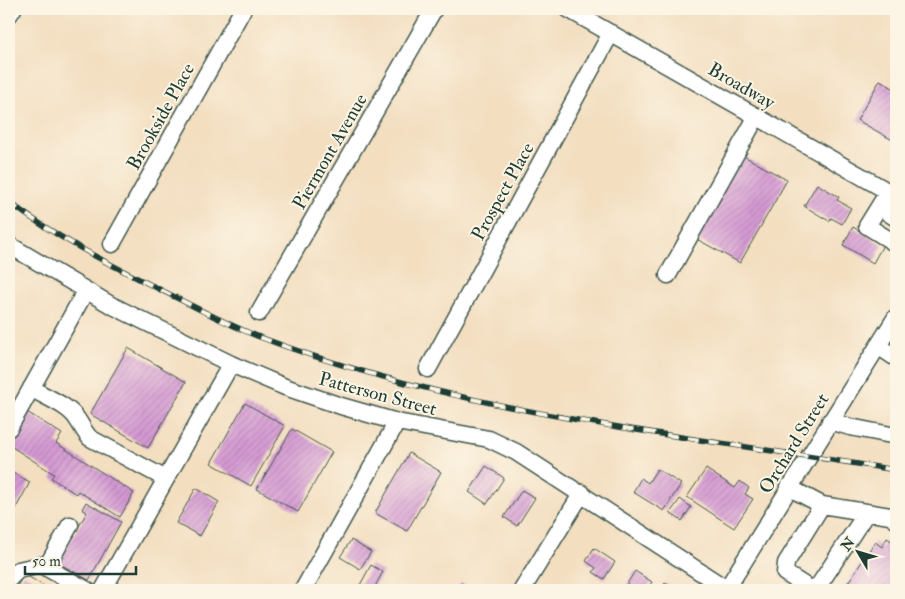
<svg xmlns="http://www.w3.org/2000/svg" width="905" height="599" font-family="'IM FELL Double Pica',serif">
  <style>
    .building { fill: url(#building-hatch) }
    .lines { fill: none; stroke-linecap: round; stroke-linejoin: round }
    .minor-casing { stroke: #3f5549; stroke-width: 19 }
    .minor { stroke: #fff; stroke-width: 16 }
    .rail-casing { stroke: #1f3d34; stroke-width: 5.5 }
    .rail { stroke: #fcf5e5; stroke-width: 4; stroke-dasharray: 11; stroke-linecap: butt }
    .labels { text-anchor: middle; stroke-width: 4; stroke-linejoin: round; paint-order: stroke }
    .street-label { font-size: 19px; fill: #1f3d34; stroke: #fcf5e5 }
  </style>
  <defs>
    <pattern id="building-hatch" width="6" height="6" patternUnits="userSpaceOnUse" patternTransform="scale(1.25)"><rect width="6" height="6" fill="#d69ad4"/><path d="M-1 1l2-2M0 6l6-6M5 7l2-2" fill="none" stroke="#ad7fad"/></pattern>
  </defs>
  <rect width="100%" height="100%" fill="#fcf5e5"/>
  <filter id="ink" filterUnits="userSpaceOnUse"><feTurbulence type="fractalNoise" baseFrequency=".02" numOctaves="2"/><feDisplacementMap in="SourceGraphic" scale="10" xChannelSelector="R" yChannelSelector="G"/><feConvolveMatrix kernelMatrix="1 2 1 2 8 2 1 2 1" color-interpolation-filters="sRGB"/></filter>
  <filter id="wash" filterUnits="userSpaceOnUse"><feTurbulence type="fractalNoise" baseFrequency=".0096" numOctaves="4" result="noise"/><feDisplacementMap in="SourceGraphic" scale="20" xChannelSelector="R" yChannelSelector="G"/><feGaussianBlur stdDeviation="1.12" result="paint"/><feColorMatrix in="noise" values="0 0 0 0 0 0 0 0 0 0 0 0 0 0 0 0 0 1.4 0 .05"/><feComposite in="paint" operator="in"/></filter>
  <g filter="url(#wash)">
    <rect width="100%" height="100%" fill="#f3dec0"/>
    <g id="blocks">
      <!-- building -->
      <path class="building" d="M 880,80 L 896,90 L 896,142 L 857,120 Z
        M 742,155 L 787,180 L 740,263 L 695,238 Z
        M 817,184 L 839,197 L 837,200 L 851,208 L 842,224 L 831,218 L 829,221 L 804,206 Z
        M 853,227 L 883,245 L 873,263 L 843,245 Z
        M 128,348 L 186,382 L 148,448 L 90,414 Z
        M 245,403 L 285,426 L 251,486 L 211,463 Z
        M 27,412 L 62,434 L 56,443 L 134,493 L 120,517 L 78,491 L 76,494 L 51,478 L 54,474 L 9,445 L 9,440 Z
        M 292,429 L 332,452 L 298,512 L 257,489 Z
        M 409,453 L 441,472 L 407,531 L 375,513 Z
        M 486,466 L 504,478 L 487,504 L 469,492 Z
        M 657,469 L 681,484 L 664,511 L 633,492 L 641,478 L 648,483 Z
        M 706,469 L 735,488 L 740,481 L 749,488 L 745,494 L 753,499 L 734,528 L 687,497 Z
        M 9,471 L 30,482 L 9,521 Z
        M 196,488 L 219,502 L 200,536 L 176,523 Z
        M 522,490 L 535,498 L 517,526 L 504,517 Z
        M 680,499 L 691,507 L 682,521 L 670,513 Z
        M 86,502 L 121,522 L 89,580 L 58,563 L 87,512 L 82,509 Z
        M 887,538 L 896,544 L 896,590 L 843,590 L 875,542 L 882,547 Z
        M 351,540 L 371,552 L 360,569 L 340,557 Z
        M 594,548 L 615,562 L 604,579 L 593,572 L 596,568 L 586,561 Z
        M 371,565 L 383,572 L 373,590 L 370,590 L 360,585 Z
        M 635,571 L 652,582 L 647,590 L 623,590 Z
        M 24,574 L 44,586 L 42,590 L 15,590 Z
        M 461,583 L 473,590 L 457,590 Z
        M 665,583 L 676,590 L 661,590 Z"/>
    </g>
  </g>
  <g filter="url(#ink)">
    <use href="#blocks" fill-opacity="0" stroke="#3f5549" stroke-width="1"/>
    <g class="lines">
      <!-- minor casing -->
      <g class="minor-casing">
        <path id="minor" d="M 568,9 L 896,196
          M 9,15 L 13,9
          M 888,192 L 867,226 L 896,244
          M 879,207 L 896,218
          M 112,244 L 243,9
          M 9,245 L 111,305 L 231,364 L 285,387 L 341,406 L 397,422 L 489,439 L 516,452 L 728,590
          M 668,275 L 757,116
          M 259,313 L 434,9
          M 878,346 L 896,358
          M 428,369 L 611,33
          M 31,388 C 45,397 68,405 77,419 C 82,426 84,432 90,438 L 166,479
          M 830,421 L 850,427 L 896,436
          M 9,428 L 85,292
          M 788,487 L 822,505 L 890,516 L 896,520
          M 822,505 L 786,563 L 785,573 L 810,589 L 819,585 L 867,512
          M 46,568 L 70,525
          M 9,579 L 18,570 L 41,565 L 87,590
          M 103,590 L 231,364
          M 303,590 L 397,422
          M 522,590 L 582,493
          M 726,590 L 896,317"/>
      </g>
      <!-- minor -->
      <use href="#minor" class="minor"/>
      <!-- rail casing -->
      <g class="rail-casing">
        <path id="rail" d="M 9,202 C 54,236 105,262 155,287 C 189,304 222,322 257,336 C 461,414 682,435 896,470"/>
      </g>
      <!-- rail -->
      <use href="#rail" class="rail"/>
    </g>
  </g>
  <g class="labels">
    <!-- street labels -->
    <g class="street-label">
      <text transform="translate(742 85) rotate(30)" y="7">Broadway</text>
      <text transform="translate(160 116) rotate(-61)" y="7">Brookside Place</text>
      <text transform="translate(329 151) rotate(-60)" y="7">Piermont Avenue</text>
      <text transform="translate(502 191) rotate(-61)" y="7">Prospect Place</text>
      <text transform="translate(378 393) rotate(15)" y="7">Patterson Street</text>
      <text transform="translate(793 443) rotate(-58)" y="7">Orchard Street</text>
    </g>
  </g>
  <!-- margin -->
  <rect width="905" height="599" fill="none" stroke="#fcf5e5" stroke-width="30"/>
  <!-- north arrow -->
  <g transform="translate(858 552) rotate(308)" stroke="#fcf5e5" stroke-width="4" paint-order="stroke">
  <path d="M0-4L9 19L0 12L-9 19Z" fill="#1f3d34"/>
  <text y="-8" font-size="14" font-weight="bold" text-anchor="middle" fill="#1f3d34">N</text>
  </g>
  <!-- scale -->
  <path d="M25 566v8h111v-8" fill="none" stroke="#1f3d34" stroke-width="2.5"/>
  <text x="32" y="566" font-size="15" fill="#1f3d34" stroke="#fcf5e5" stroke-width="4" paint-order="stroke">50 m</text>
</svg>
